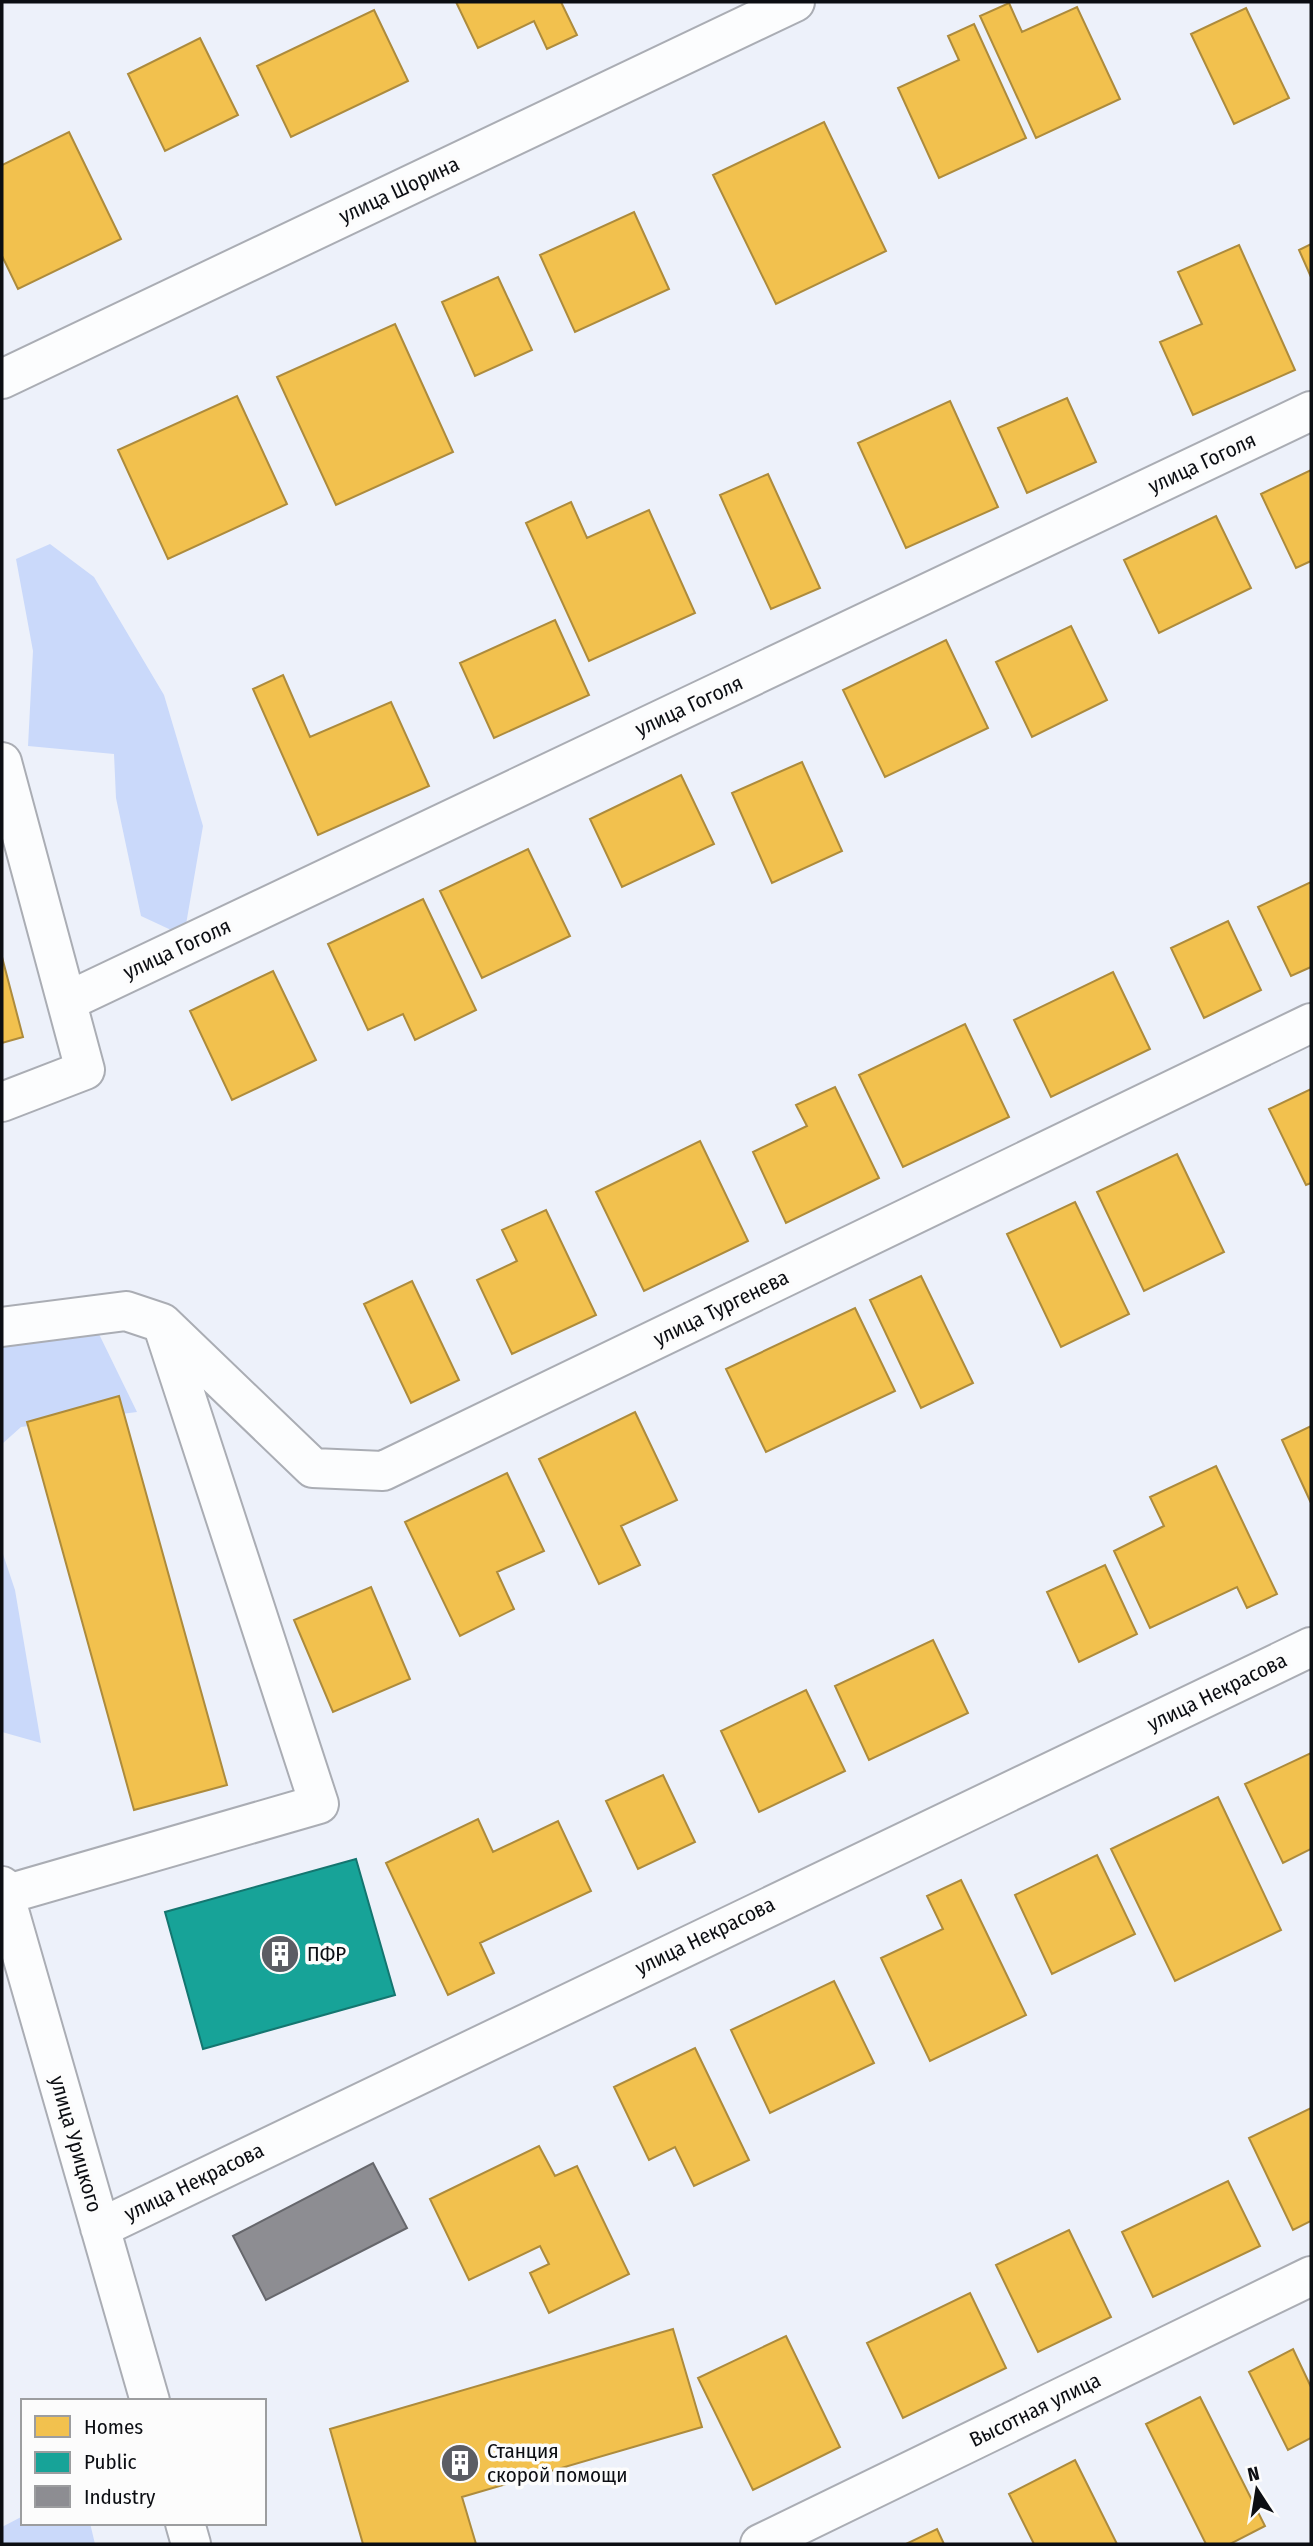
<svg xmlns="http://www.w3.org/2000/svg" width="1313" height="2546" font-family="'Fira Sans Condensed',sans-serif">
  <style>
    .green { fill: #cad9fa }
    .homes { fill: #f2c14e; stroke: #ad8b3c; stroke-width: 2 }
    .public { fill: #17a398; stroke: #147670; stroke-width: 2 }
    .industry { fill: #8d8d92; stroke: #66676c; stroke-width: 2 }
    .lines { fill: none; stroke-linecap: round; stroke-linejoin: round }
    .minor-casing { stroke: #aaadb4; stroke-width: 42 }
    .minor { stroke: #fcfdfe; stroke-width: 38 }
    .labels { text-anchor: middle; stroke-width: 7; stroke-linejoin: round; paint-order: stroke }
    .street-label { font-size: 21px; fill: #0c0e13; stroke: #fcfcfc }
    .poi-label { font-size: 21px; fill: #0c0e13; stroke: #fcfcfc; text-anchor: start }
  </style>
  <rect width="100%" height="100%" fill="#edf1fa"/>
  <!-- green -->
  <path class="green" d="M 50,544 L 94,577 L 164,695 L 203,826 L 184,936 L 141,916 L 116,798 L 114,754 L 28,746 L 33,651 L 16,559 Z
    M 97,1330 L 137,1412 L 21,1427 L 2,1444 L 2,1336 Z
    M 2,1551 L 15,1590 L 41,1743 L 2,1732 Z
    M 23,2516 L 23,2523 L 90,2523 L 95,2544 L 2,2544 L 2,2527 Z"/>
  <!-- homes -->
  <path class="homes" d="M 456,2 L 561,2 L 577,35 L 547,49 L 534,21 L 478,48 Z
    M 1009,3 L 1022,32 L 1077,7 L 1120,99 L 1036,138 L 980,16 Z
    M 1246,8 L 1289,98 L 1234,124 L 1191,34 Z
    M 374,10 L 408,81 L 291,137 L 257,66 Z
    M 974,24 L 1026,138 L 939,178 L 898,88 L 959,60 L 948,36 Z
    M 200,38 L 238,115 L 165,151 L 128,74 Z
    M 824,122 L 886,251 L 776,304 L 713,175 Z
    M 69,132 L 121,239 L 18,289 L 2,256 L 2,165 Z
    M 634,212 L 669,289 L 575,332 L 540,255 Z
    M 1311,244 L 1311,277 L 1299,250 Z
    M 1239,245 L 1295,370 L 1193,415 L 1160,342 L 1202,324 L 1178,272 Z
    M 498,277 L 532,350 L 475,376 L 442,302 Z
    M 395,324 L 453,452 L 336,505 L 277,377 Z
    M 237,396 L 287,504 L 168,559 L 118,450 Z
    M 1067,398 L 1096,462 L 1027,493 L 998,428 Z
    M 950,401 L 998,507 L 906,548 L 858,443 Z
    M 1311,470 L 1311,561 L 1296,568 L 1261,494 Z
    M 768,474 L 820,588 L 771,609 L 720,495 Z
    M 571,502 L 587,538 L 649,510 L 695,613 L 589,661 L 526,523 Z
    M 1216,516 L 1251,588 L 1159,633 L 1124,560 Z
    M 555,620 L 589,695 L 494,738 L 460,663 Z
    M 1071,626 L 1107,700 L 1032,737 L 996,662 Z
    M 946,640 L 988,728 L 885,777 L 843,690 Z
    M 283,675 L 310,737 L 391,702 L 429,786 L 318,835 L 253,689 Z
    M 802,762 L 842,851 L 772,883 L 732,793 Z
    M 681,775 L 714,844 L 622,887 L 590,819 Z
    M 528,849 L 570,936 L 482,978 L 440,891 Z
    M 1311,882 L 1311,967 L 1291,976 L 1258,907 Z
    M 423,899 L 476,1010 L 415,1040 L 403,1014 L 368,1030 L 328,944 Z
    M 1228,921 L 1261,990 L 1204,1018 L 1171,948 Z
    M 2,957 L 23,1037 L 2,1043 Z
    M 273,971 L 316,1060 L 232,1100 L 190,1011 Z
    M 1113,972 L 1150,1049 L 1051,1097 L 1014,1020 Z
    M 965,1024 L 1009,1117 L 903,1167 L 859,1075 Z
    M 835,1087 L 879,1178 L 786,1223 L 753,1152 L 807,1126 L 796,1105 Z
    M 1311,1089 L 1311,1183 L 1306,1185 L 1269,1109 Z
    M 700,1141 L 748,1241 L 644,1291 L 596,1192 Z
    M 1177,1154 L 1224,1252 L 1144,1291 L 1097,1192 Z
    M 1075,1202 L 1129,1314 L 1061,1347 L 1007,1234 Z
    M 546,1210 L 596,1315 L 512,1354 L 477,1280 L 517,1261 L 502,1230 Z
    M 921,1276 L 973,1383 L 921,1408 L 870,1300 Z
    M 412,1281 L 459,1380 L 411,1403 L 364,1304 Z
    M 855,1308 L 895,1391 L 766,1452 L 726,1369 Z
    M 119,1396 L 227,1785 L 134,1810 L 27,1422 Z
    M 635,1412 L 677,1500 L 621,1526 L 640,1565 L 599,1584 L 539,1459 Z
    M 1311,1426 L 1311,1503 L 1282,1440 Z
    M 1216,1466 L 1277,1594 L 1247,1608 L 1237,1587 L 1150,1628 L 1114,1551 L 1164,1526 L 1150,1497 Z
    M 507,1473 L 544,1551 L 497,1572 L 514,1609 L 460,1636 L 405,1522 Z
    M 1105,1565 L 1137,1634 L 1079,1662 L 1047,1592 Z
    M 371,1587 L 410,1679 L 333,1712 L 294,1620 Z
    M 933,1640 L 968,1713 L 869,1760 L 835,1686 Z
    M 806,1690 L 845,1771 L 759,1812 L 721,1731 Z
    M 1311,1753 L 1311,1849 L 1283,1863 L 1245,1784 Z
    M 663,1775 L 695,1842 L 638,1869 L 606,1801 Z
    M 1218,1797 L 1281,1930 L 1175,1981 L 1111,1849 Z
    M 478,1819 L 493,1852 L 558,1821 L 591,1891 L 480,1943 L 494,1973 L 448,1995 L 386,1863 Z
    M 1097,1855 L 1135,1934 L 1052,1974 L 1015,1895 Z
    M 961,1880 L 1026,2015 L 930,2061 L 881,1958 L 943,1929 L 927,1896 Z
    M 834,1981 L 874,2063 L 770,2113 L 731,2030 Z
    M 695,2048 L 749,2160 L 694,2186 L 675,2147 L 649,2160 L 614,2087 Z
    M 1311,2108 L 1311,2221 L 1293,2230 L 1249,2138 Z
    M 539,2146 L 555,2176 L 577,2166 L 629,2274 L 549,2313 L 530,2273 L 549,2264 L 540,2246 L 469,2280 L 430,2199 Z
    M 1228,2181 L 1260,2246 L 1153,2297 L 1122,2232 Z
    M 1069,2230 L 1111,2317 L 1038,2352 L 996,2265 Z
    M 970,2293 L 1006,2368 L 903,2418 L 867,2343 Z
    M 673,2329 L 702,2427 L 462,2497 L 476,2544 L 363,2544 L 330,2429 Z
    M 786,2336 L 840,2447 L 753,2490 L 698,2378 Z
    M 1293,2349 L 1311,2387 L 1311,2438 L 1288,2450 L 1249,2372 Z
    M 1200,2397 L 1265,2526 L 1230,2544 L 1206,2544 L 1146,2424 Z
    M 1075,2460 L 1117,2544 L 1034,2544 L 1009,2494 Z
    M 937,2529 L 944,2544 L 906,2544 Z"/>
  <!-- public -->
  <path class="public" d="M 356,1859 L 395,1995 L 203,2049 L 165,1912 Z"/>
  <!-- industry -->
  <path class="industry" d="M 373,2163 L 407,2228 L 266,2300 L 233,2236 Z"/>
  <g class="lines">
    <!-- minor casing -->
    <g class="minor-casing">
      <path id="minor" d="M 2,379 L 795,2
        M 2,762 L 85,1070 L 2,1102
        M 68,1001 L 1311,411
        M 2,1327 L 126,1311 L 162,1323 L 313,1468 L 383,1471 L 1311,1023
        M 2,1886 L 150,2401
        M 4,1895 L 319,1804 L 164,1329
        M 100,2228 L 1311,1647
        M 185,2523 L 191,2544
        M 760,2544 L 1311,2276"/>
    </g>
    <!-- minor -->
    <use href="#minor" class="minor"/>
  </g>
  <!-- icons -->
  <defs>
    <g id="building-disc" transform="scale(2.0125)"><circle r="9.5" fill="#5b5d64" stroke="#fcfcfc"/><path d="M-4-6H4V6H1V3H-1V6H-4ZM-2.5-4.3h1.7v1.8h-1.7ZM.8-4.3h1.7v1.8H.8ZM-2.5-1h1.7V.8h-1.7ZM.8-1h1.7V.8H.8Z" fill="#fff"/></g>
  </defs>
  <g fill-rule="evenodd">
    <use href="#building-disc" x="280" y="1954"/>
    <use href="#building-disc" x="460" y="2463"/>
  </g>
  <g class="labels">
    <!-- street labels -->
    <g class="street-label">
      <text transform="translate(399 190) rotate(-25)" y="7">улица Шорина</text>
      <text transform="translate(1202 463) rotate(-25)" y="7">улица Гоголя</text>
      <text transform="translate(689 706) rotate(-25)" y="7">улица Гоголя</text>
      <text transform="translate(177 949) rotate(-25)" y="7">улица Гоголя</text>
      <text transform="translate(721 1308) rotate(-26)" y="7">улица Тургенева</text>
      <text transform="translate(1217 1692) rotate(-26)" y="7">улица Некрасова</text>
      <text transform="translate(705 1936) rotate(-26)" y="7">улица Некрасова</text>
      <text transform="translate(76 2144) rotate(74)" y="7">улица Урицкого</text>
      <text transform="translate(194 2182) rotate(-26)" y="7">улица Некрасова</text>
      <text transform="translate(1035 2410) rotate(-26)" y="7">Высотная улица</text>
    </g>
    <!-- poi labels -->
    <g class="poi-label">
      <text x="307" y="1961">ПФР</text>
      <text x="487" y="2458">Станция<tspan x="487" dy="24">скорой помощи</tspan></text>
    </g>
  </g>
  <!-- border -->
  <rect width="1313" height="2546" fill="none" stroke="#0c0e13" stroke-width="7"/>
  <!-- legend -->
  <rect x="21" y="2399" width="245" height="126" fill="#fcfcfc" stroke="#9c9d9f" stroke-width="2"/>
  <rect x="35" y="2416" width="35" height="21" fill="#f2c14e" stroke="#9c9d9f" stroke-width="2"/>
  <text x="84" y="2434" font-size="21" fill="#0c0e13">Homes</text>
  <rect x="35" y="2452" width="35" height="21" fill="#17a398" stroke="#9c9d9f" stroke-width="2"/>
  <text x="84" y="2469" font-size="21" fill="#0c0e13">Public</text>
  <rect x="35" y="2486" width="35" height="21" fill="#8d8d92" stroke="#9c9d9f" stroke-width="2"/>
  <text x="84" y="2504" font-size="21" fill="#0c0e13">Industry</text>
  <!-- north arrow -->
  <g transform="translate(1257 2490) rotate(348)" stroke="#fcfcfc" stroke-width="5" paint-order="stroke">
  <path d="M0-5L12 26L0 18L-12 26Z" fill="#0c0e13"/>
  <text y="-10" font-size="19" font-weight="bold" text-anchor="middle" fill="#0c0e13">N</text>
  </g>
</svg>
